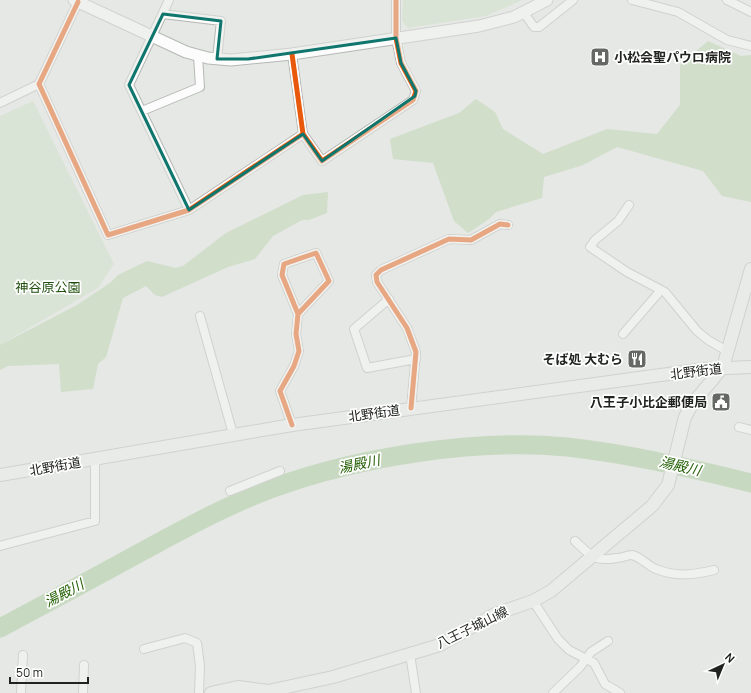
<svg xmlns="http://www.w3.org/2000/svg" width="751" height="693" font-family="Manrope,'Noto Sans JP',sans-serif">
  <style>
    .green { fill: #cde1c6 }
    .forest { fill: #b6d2ac }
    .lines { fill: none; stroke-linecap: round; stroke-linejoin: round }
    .river { stroke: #a5c899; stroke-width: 19 }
    .minor-casing { stroke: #b6b8b5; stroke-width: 10 }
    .tertiary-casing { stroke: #b6b8b5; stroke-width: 13 }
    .secondary-casing { stroke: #b6b8b5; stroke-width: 14 }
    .minor { stroke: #fbfcfb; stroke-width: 8 }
    .tertiary { stroke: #fbfcfb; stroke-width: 11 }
    .secondary { stroke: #eef0ed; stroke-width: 12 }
    .cycleway-casing { stroke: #fff; stroke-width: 8 }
    .cycleway { stroke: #e8590c; stroke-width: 5 }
    .marked { fill: none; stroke: #0f766e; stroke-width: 3; stroke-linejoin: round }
    .labels { text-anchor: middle; stroke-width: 3.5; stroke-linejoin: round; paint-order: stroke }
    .poi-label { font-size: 13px; font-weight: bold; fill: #20231f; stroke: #fff; text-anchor: end }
    .park-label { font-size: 13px; fill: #214f0e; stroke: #fff }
    .street-label { font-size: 13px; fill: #20231f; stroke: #fff }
    .water-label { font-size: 14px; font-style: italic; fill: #205e00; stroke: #fff }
  </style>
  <rect width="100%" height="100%" fill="#e5e8e4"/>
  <!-- green -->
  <path class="green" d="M 403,0 L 523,0 L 486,16 L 408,28 L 402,21 Z
    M 33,101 L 114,264 L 98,288 L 0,345 L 0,116 Z"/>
  <!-- forest -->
  <path class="forest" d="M 708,41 L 741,56 L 751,55 L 751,202 L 722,196 L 703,171 L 617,147 L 583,165 L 544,177 L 542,198 L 496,212 L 489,219 L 468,233 L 454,221 L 433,163 L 393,159 L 390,139 L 459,113 L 476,99 L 495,112 L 503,129 L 543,154 L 607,129 L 657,134 L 680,105 L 680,65 Z
    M 328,192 L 327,213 L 309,220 L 302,220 L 273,236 L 255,259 L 228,267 L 162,297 L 155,295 L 146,286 L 123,298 L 106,357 L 98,364 L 93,389 L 61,392 L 59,364 L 8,366 L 0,370 L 0,345 L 77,305 L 110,283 L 118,275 L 147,261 L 176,268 L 183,266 L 226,233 L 303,195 Z"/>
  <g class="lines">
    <!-- river -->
    <path class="river" d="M 0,628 C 47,603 94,578 141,552 C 184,529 227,505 273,488 C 358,457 477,438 567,447 C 630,454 690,468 751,483"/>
    <!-- minor casing -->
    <g class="minor-casing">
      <path id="minor" d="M 169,0 L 129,85 L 189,210
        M 632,0 L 678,12 L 727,40 L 751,46
        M 727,0 L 751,12
        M 78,2 L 39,84 L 108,235 L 189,210 L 303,134 L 292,54
        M 524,13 L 534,27 L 539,27 L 573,0
        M 163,14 L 221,21 L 217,59
        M 0,103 L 39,84
        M 142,111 L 200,87 L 198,56
        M 303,134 L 322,161 L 413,100 L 416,91 L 401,63 L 396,38 L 396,0
        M 629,205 L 618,221 L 595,240 L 590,247 L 627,272 L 665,292 L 697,331 L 708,340 L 727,351
        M 389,299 L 354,329 L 367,368 L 416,359
        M 200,316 L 233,434
        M 623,334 L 661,290
        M 411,408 L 416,352 L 407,328 L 377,282 L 376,275 L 381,270 L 449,239 L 471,240 L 500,224 L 508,225
        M 292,425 L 280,391 L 294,366 L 299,351 L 296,334 L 298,314 L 329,281 L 316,253 L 284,264 L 282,275 L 298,314
        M 739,427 L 751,430
        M 230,491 L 280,471
        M 575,541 C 591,556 594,562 617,558 C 622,558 627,555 632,555 C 641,557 648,566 656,569 C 675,577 694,575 714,570
        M 0,546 L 95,521 L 95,459
        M 533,601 L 558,639 L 569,650 L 594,663 L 605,684 L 620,693
        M 144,649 L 185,638 L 197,643 L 200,666 L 199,693
        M 410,654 L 416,693
        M 21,693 L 23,655
        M 83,693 L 84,665
        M 553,693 L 580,667 L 591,652 L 608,641"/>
    </g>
    <!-- tertiary casing -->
    <g class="tertiary-casing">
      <path id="tertiary" d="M 74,0 L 186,52 L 208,58 L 231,60 L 292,54 L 479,26 L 514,17 L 547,0"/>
    </g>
    <!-- secondary casing -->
    <g class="secondary-casing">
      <path id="secondary" d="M 0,475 L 292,425 L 705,369 L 751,367
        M 211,693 L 238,687 L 268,691 L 333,677 L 440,645 L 495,614 L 533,601 L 551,591 L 652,506 L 668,485 L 685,417 L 693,403 L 723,367 L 751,269"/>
    </g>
    <!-- minor -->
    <use href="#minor" class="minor"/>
    <!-- tertiary -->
    <use href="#tertiary" class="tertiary"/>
    <!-- secondary -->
    <use href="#secondary" class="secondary"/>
    <!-- cycleway casing -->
    <g class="cycleway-casing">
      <path id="cycleway" d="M 78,2 L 39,84 L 108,235 L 189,210 L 303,134 L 292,54
        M 303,134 L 322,161 L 413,100 L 416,91 L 401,63 L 396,38 L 396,0
        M 411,408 L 416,352 L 407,328 L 377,282 L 376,275 L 381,270 L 449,239 L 471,240 L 500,224 L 508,225
        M 292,425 L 280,391 L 294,366 L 299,351 L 296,334 L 298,314 L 329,281 L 316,253 L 284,264 L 282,275 L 298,314"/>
    </g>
    <!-- cycleway -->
    <use href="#cycleway" class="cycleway"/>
  </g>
  <!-- marked area -->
  <path d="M0 0H751V693H0ZM 163,14 L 221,21 L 217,59 L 248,59 L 396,38 L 401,63 L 416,91 L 415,96 L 322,161 L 303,134 L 189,210 L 129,85 Z" fill="#e5e8e4" fill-opacity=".55" fill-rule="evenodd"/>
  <path class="marked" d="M 163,14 L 221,21 L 217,59 L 248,59 L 396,38 L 401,63 L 416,91 L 415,96 L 322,161 L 303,134 L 189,210 L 129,85 Z"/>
  <!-- icons -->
  <defs>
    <g id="hospital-square" transform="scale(1)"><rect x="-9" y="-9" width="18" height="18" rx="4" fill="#656864" stroke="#fff"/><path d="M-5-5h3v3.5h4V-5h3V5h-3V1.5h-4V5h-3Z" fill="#fff"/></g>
    <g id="restaurant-square" transform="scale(1)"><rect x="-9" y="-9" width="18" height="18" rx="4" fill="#656864" stroke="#fff"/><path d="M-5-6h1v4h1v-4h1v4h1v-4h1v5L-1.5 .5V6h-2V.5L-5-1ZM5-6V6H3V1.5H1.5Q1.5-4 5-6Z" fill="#fff"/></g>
    <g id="civic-square" transform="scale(1)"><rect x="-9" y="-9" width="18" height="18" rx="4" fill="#656864" stroke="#fff"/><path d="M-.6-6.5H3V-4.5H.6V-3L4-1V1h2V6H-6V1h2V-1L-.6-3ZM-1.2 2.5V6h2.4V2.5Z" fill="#fff"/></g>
  </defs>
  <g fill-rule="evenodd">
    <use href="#hospital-square" x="600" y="57"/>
    <use href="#restaurant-square" x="637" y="359"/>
    <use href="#civic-square" x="721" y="402"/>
  </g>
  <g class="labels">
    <!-- poi labels -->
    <g class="poi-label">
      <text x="614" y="62" text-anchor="start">小松会聖パウロ病院</text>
      <text x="623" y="364">そば処 大むら</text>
      <text x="707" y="407">八王子小比企郵便局</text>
    </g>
    <!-- park labels -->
    <g class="park-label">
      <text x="48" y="292">神谷原公園</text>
    </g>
    <!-- street labels -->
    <g class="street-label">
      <text transform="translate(696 371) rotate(-7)" y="5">北野街道</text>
      <text transform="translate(374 413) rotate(-8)" y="5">北野街道</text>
      <text transform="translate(55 466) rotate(-10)" y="5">北野街道</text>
      <text transform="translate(472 627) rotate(-26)" y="5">八王子城山線</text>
    </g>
    <!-- water labels -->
    <g class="water-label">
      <text transform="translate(359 464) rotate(-12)" y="5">湯殿川</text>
      <text transform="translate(680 466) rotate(13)" y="5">湯殿川</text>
      <text transform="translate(64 593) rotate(-28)" y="5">湯殿川</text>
    </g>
  </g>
  <!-- north arrow -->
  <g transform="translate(723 665) rotate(44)" stroke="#ffffff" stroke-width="3" paint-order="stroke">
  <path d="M0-3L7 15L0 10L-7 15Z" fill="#20231f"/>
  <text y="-6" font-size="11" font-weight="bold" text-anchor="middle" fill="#20231f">N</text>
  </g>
  <!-- scale -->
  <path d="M10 677v6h78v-6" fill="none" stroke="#20231f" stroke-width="2"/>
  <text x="16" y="677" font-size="12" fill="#20231f" stroke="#ffffff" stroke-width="3" paint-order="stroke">50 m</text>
</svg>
